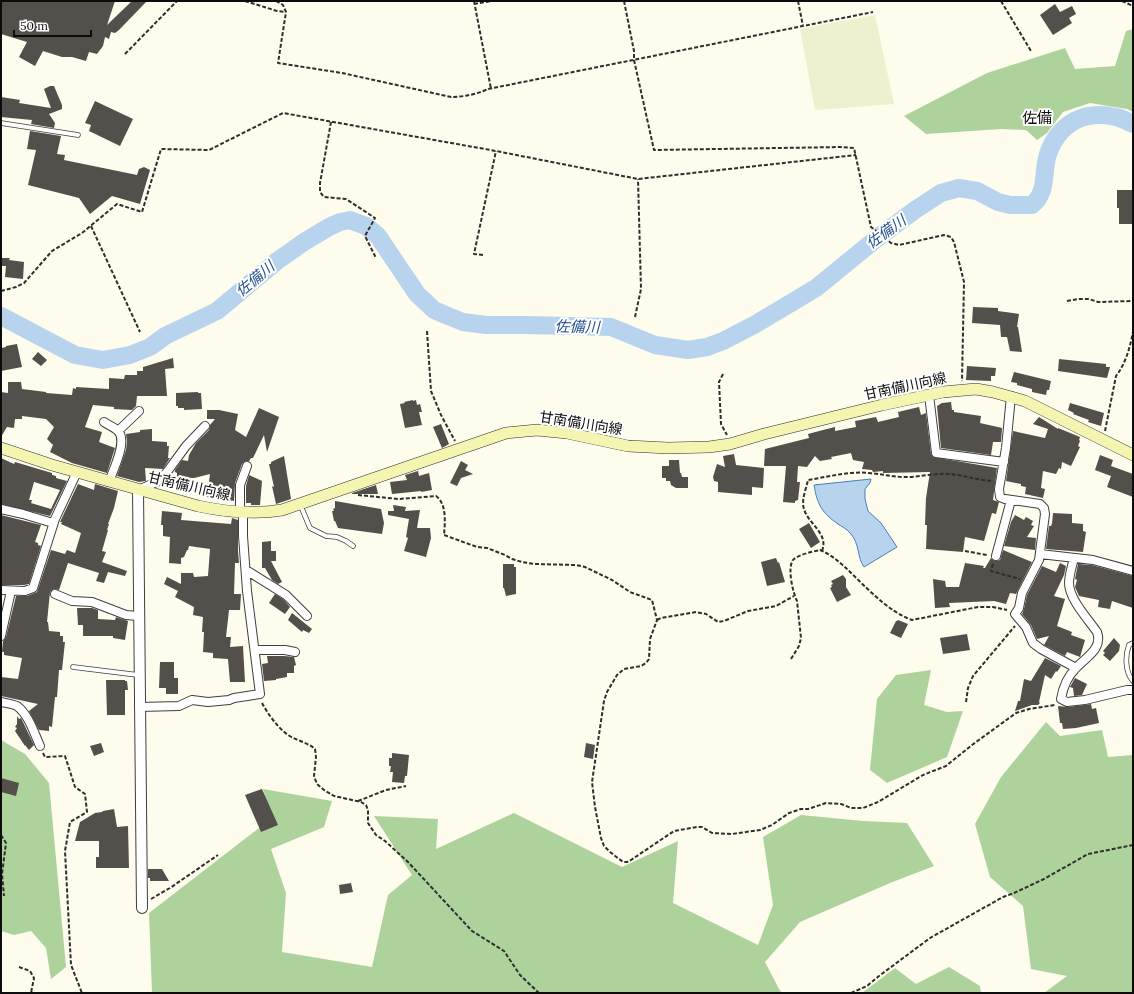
<svg xmlns="http://www.w3.org/2000/svg" width="1134" height="994" font-family="Lora,'Noto Sans JP',serif">
  <style>
    .farmland { fill: #eef0d0 }
    .forest { fill: #aed29c }
    .water { fill: #b8d3ee; stroke: #487fbc }
    .lines { fill: none; stroke-linecap: round; stroke-linejoin: round }
    .river { stroke: #b8d3ee; stroke-width: 18 }
    .building { fill: #534f4a; fill-rule: evenodd }
    .service-casing { stroke: #3f3f3f; stroke-width: 5.5 }
    .minor-casing { stroke: #3f3f3f; stroke-width: 10 }
    .tertiary-casing { stroke: #3f3f3f; stroke-width: 12 }
    .secondary-casing { stroke: #2e2e2e; stroke-width: 12 }
    .path { stroke: #2e2e2e; stroke-width: 2; stroke-dasharray: 4 2; stroke-linecap: butt }
    .service { stroke: #fff; stroke-width: 4 }
    .minor { stroke: #fff; stroke-width: 8 }
    .tertiary { stroke: #fff; stroke-width: 10 }
    .secondary { stroke: #f4f5b0; stroke-width: 11 }
    .labels { text-anchor: middle; stroke-width: 4; stroke-linejoin: round; paint-order: stroke }
    .street-label { font-size: 14px; fill: #0c0c0c; stroke: #fff }
    .neighbourhood-label { font-size: 15px; fill: #0c0c0c; stroke: #fff }
    .water-label { font-size: 15px; font-style: italic; fill: #25538e; stroke: #fff }
  </style>
  <rect width="100%" height="100%" fill="#fdfced"/>
  <!-- farmland -->
  <path class="farmland" d="M 875,15 L 894,104 L 815,110 L 800,29 Z"/>
  <!-- forest -->
  <path class="forest" d="M 1133,29 L 1133,112 L 1127,109 L 1090,103 L 1063,112 L 1047,133 L 1037,140 L 1026,130 L 1001,129 L 926,134 L 904,116 L 987,73 L 1065,48 L 1075,69 L 1115,66 L 1126,31 Z
    M 931,670 L 924,705 L 947,712 L 963,711 L 947,757 L 887,783 L 870,770 L 877,699 L 896,675 Z
    M 1046,722 L 1060,736 L 1102,730 L 1108,757 L 1133,755 L 1133,993 L 1044,993 L 1067,976 L 1031,969 L 1023,906 L 990,877 L 975,824 L 1001,777 Z
    M 1,740 L 25,754 L 49,783 L 66,967 L 51,979 L 46,948 L 31,931 L 14,935 L 1,931 Z
    M 263,789 L 332,801 L 324,827 L 271,849 L 286,893 L 282,952 L 372,967 L 388,895 L 412,875 L 374,816 L 438,819 L 436,849 L 514,813 L 622,867 L 678,841 L 673,903 L 758,945 L 773,905 L 763,837 L 801,815 L 863,821 L 907,823 L 934,866 L 890,883 L 800,922 L 765,962 L 779,989 L 782,993 L 152,993 L 149,913 L 272,818 Z
    M 949,967 L 980,986 L 981,993 L 862,993 L 895,968 L 916,984 Z"/>
  <!-- water -->
  <path class="water" d="M 871,479 L 870,483 L 865,489 L 865,499 L 868,511 L 881,523 L 897,547 L 864,567 C 857,558 860,543 850,533 C 847,529 841,526 838,524 C 822,513 817,504 814,485 Z"/>
  <g class="lines">
    <!-- river -->
    <path class="river" d="M 1,316 L 75,355 L 103,360 L 130,355 L 150,347 L 165,336 L 217,311 L 277,261 L 304,242 L 329,227 L 340,222 L 350,220 L 366,226 L 378,236 L 417,294 L 434,310 L 448,316 L 463,322 L 486,325 L 525,325 L 611,327 L 655,345 L 688,350 L 707,347 L 723,341 L 754,325 L 816,288 L 876,239 L 915,210 L 941,193 L 959,188 L 977,191 L 998,202 L 1010,205 L 1032,205 C 1048,192 1042,173 1048,154 C 1059,123 1084,110 1116,117 C 1122,118 1128,122 1133,124"/>
  </g>
  <!-- building -->
  <path class="building" d="M 1,1 L 115,1 L 107,25 L 132,1 L 147,1 L 119,30 L 115,33 L 111,32 L 109,39 L 105,37 L 103,46 L 97,54 L 89,52 L 86,61 L 72,57 L 62,57 L 43,51 L 35,66 L 19,57 L 27,42 L 1,34 Z
    M 1055,4 L 1060,12 L 1072,6 L 1076,14 L 1069,18 L 1072,23 L 1053,35 L 1040,15 Z
    M 50,86 L 54,86 L 62,105 L 62,109 L 49,114 L 55,123 L 54,128 L 31,124 L 32,120 L 1,117 L 1,97 L 20,100 L 19,103 L 51,108 L 44,89 Z
    M 95,101 L 133,119 L 120,146 L 89,131 L 91,125 L 85,123 Z
    M 30,131 L 61,136 L 57,154 L 65,155 L 64,160 L 137,175 L 139,169 L 144,167 L 150,170 L 140,204 L 112,196 L 90,214 L 79,198 L 28,185 L 36,150 L 27,149 Z
    M 1117,190 L 1133,190 L 1133,224 L 1119,224 L 1119,208 L 1117,208 Z
    M 1,258 L 10,258 L 9,260 L 24,262 L 23,279 L 5,277 L 6,266 L 1,266 Z
    M 973,307 L 998,308 L 998,311 L 1019,314 L 1017,327 L 1018,327 L 1022,352 L 1010,351 L 1007,337 L 1001,337 L 1000,325 L 972,323 Z
    M 17,344 L 22,367 L 1,371 L 1,348 L 6,347 L 6,346 Z
    M 38,352 L 47,360 L 41,366 L 32,359 Z
    M 173,358 L 174,368 L 165,369 L 167,396 L 137,396 L 136,406 L 132,410 L 114,409 L 114,407 L 93,405 L 85,427 L 102,432 L 99,442 L 115,448 L 107,473 L 72,463 L 50,452 L 53,445 L 47,439 L 54,427 L 46,419 L 22,416 L 22,419 L 15,419 L 14,428 L 7,427 L 1,437 L 1,392 L 8,393 L 8,382 L 21,382 L 22,389 L 46,392 L 46,393 L 72,395 L 73,388 L 76,389 L 76,387 L 109,389 L 109,378 L 124,379 L 125,375 L 137,375 L 137,371 L 143,371 L 143,367 Z
    M 1059,359 L 1106,364 L 1106,367 L 1110,367 L 1107,378 L 1058,371 Z
    M 967,366 L 996,368 L 995,376 L 991,376 L 991,381 L 966,380 Z
    M 1014,372 L 1051,381 L 1049,390 L 1047,390 L 1046,395 L 1032,392 L 1032,389 L 1017,385 L 1017,383 L 1011,382 Z
    M 198,392 L 198,393 L 201,393 L 202,409 L 184,410 L 184,408 L 178,408 L 178,406 L 176,406 L 176,393 Z
    M 413,400 L 413,401 L 416,400 L 417,405 L 420,404 L 422,412 L 419,412 L 422,425 L 405,428 L 400,404 L 405,403 L 404,402 Z
    M 951,402 L 952,410 L 954,410 L 954,412 L 981,416 L 980,423 L 1002,428 L 1001,442 L 993,442 L 991,455 L 941,448 L 937,406 L 942,403 Z
    M 1070,403 L 1104,413 L 1101,426 L 1088,422 L 1089,420 L 1073,414 L 1074,413 L 1068,410 Z
    M 919,407 L 921,415 L 926,413 L 931,454 L 933,457 L 997,468 L 993,500 L 999,502 L 996,514 L 992,513 L 984,541 L 965,537 L 963,552 L 926,549 L 927,525 L 925,525 L 926,498 L 930,472 L 883,473 L 883,471 L 873,472 L 872,470 L 862,469 L 864,462 L 853,460 L 851,453 L 831,457 L 832,459 L 820,461 L 815,456 L 807,467 L 798,466 L 797,482 L 800,482 L 798,500 L 795,501 L 795,503 L 783,502 L 786,466 L 764,466 L 765,449 L 809,438 L 808,434 L 823,430 L 835,427 L 835,431 L 856,427 L 855,421 L 876,417 L 878,422 L 899,417 L 898,412 Z
    M 259,408 L 279,417 L 267,452 L 264,435 L 253,458 L 251,458 L 249,461 L 246,461 L 242,464 L 235,483 L 234,501 L 207,497 L 210,474 L 194,478 L 177,477 L 177,473 L 175,472 L 175,470 L 182,460 L 188,461 L 189,455 L 196,443 L 209,430 L 210,425 L 215,419 L 207,419 L 207,410 L 219,410 L 238,414 L 235,430 L 246,437 Z
    M 1039,417 L 1058,429 L 1058,428 L 1080,437 L 1079,440 L 1080,441 L 1078,446 L 1080,447 L 1071,466 L 1062,462 L 1061,469 L 1059,468 L 1056,474 L 1043,471 L 1041,488 L 1045,489 L 1043,498 L 1025,494 L 1026,487 L 1021,486 L 1021,484 L 1006,481 L 1013,431 L 1045,438 L 1048,429 L 1033,424 Z
    M 441,424 L 449,444 L 442,448 L 433,427 Z
    M 152,429 L 152,441 L 167,442 L 167,446 L 169,446 L 168,458 L 170,458 L 163,469 L 145,468 L 146,481 L 139,482 L 117,476 L 126,450 L 127,441 L 126,434 L 140,432 L 140,430 Z
    M 734,454 L 736,465 L 764,468 L 763,488 L 752,487 L 752,495 L 718,492 L 718,482 L 714,481 L 713,477 L 717,464 L 725,467 L 723,456 Z
    M 1100,455 L 1113,460 L 1111,466 L 1133,474 L 1133,497 L 1107,487 L 1111,476 L 1095,470 Z
    M 284,456 L 291,499 L 276,504 L 272,486 L 274,487 L 269,464 L 271,464 L 271,462 Z
    M 1,458 L 14,464 L 15,462 L 52,473 L 52,475 L 56,476 L 56,478 L 67,481 L 50,516 L 1,504 ZM 34,482 L 60,490 L 51,509 L 31,503 L 32,500 L 29,500 Z
    M 669,460 L 679,460 L 680,473 L 681,473 L 682,477 L 688,477 L 688,488 L 676,488 L 671,485 L 670,481 L 666,481 L 666,478 L 662,478 L 662,466 L 669,466 Z
    M 461,461 L 468,465 L 465,470 L 473,474 L 461,478 L 457,486 L 450,483 Z
    M 418,471 L 419,476 L 429,473 L 432,490 L 421,492 L 421,491 L 392,494 L 390,482 L 407,480 L 405,475 Z
    M 249,475 L 262,481 L 260,505 L 251,505 L 251,503 L 246,503 L 246,486 Z
    M 78,484 L 94,490 L 95,484 L 118,491 L 114,508 L 108,524 L 109,524 L 107,530 L 108,530 L 102,551 L 106,552 L 102,562 L 127,571 L 125,576 L 108,572 L 104,583 L 96,581 L 99,573 L 68,563 L 59,590 L 54,589 L 50,592 L 47,622 L 48,622 L 49,631 L 60,632 L 60,636 L 63,636 L 63,642 L 65,642 L 62,670 L 59,670 L 57,697 L 55,697 L 52,727 L 49,726 L 49,731 L 39,730 L 29,711 L 38,704 L 1,696 L 1,677 L 18,679 L 22,658 L 4,655 L 4,652 L 2,652 L 3,641 L 6,637 L 16,596 L 27,596 L 37,592 L 51,550 L 65,554 L 67,550 L 75,553 L 81,533 L 61,524 L 62,522 L 60,522 Z
    M 376,485 L 378,494 L 352,494 L 352,493 Z
    M 335,501 L 381,509 L 384,523 L 382,534 L 338,528 L 335,521 L 334,521 L 332,511 L 334,511 L 333,509 L 335,508 Z
    M 393,505 L 406,507 L 405,511 L 420,510 L 417,528 L 430,528 L 431,538 L 426,557 L 404,551 L 408,538 L 406,537 L 409,519 L 388,515 L 388,511 L 394,511 Z
    M 162,511 L 182,513 L 181,520 L 231,524 L 232,518 L 238,520 L 238,551 L 239,563 L 235,563 L 234,594 L 241,594 L 240,610 L 229,610 L 226,637 L 231,637 L 230,647 L 243,646 L 245,682 L 230,682 L 228,659 L 213,658 L 213,653 L 203,652 L 204,632 L 202,632 L 203,617 L 193,615 L 194,607 L 175,597 L 178,591 L 164,584 L 167,577 L 181,584 L 181,573 L 193,573 L 194,577 L 208,576 L 210,549 L 189,546 L 188,550 L 187,550 L 184,557 L 181,558 L 181,564 L 169,563 L 170,537 L 163,536 L 163,525 L 161,525 Z
    M 1053,513 L 1072,514 L 1072,523 L 1083,524 L 1083,531 L 1086,532 L 1083,552 L 1046,549 L 1049,526 L 1051,526 L 1052,524 Z
    M 1,515 L 41,525 L 35,542 L 38,543 L 38,545 L 41,546 L 29,584 L 24,585 L 1,585 Z
    M 1015,515 L 1024,520 L 1026,517 L 1033,521 L 1031,525 L 1034,526 L 1027,537 L 1036,538 L 1035,550 L 1004,546 L 1011,522 Z
    M 809,523 L 820,542 L 811,548 L 799,529 Z
    M 271,541 L 271,551 L 276,551 L 276,561 L 271,561 L 282,582 L 278,584 L 272,580 L 265,568 L 262,568 L 262,542 Z
    M 1003,550 L 1032,562 L 1016,594 L 1010,593 L 1006,604 L 994,601 L 949,603 L 950,607 L 935,608 L 933,579 L 945,581 L 946,587 L 959,587 L 965,563 L 984,566 L 983,568 L 985,568 L 991,558 L 995,561 L 1000,560 Z
    M 776,558 L 778,563 L 779,562 L 785,582 L 767,586 L 761,562 Z
    M 1060,563 L 1066,566 L 1064,575 L 1054,596 L 1065,599 L 1057,626 L 1072,632 L 1071,635 L 1085,640 L 1080,657 L 1067,652 L 1065,656 L 1044,645 L 1049,636 L 1037,639 L 1031,625 L 1022,614 L 1024,609 L 1027,595 L 1042,566 L 1056,572 Z
    M 503,564 L 514,564 L 514,567 L 516,567 L 516,594 L 506,596 L 504,588 L 503,588 Z
    M 1078,564 L 1092,565 L 1133,576 L 1133,608 L 1112,601 L 1110,609 L 1098,607 L 1099,600 L 1079,596 L 1075,587 L 1077,580 L 1075,579 Z
    M 843,575 L 846,579 L 846,587 L 851,595 L 837,602 L 830,588 L 832,587 L 831,585 L 833,584 L 831,581 Z
    M 275,594 L 283,599 L 290,607 L 285,614 L 269,603 Z
    M 77,608 L 92,608 L 98,610 L 98,619 L 115,620 L 116,617 L 128,621 L 125,640 L 113,638 L 113,636 L 83,636 L 83,625 L 78,625 Z
    M 292,613 L 312,629 L 309,633 L 303,630 L 302,632 L 288,620 Z
    M 898,620 L 908,624 L 901,638 L 890,633 L 896,621 L 897,621 Z
    M 967,634 L 970,650 L 943,654 L 940,638 Z
    M 1114,638 L 1120,645 L 1119,651 L 1110,661 L 1103,655 L 1105,653 L 1103,651 Z
    M 267,656 L 284,656 L 294,657 L 296,665 L 294,666 L 294,673 L 287,673 L 287,677 L 276,679 L 276,680 L 264,681 L 262,664 L 268,663 Z
    M 1045,658 L 1061,666 L 1057,672 L 1056,671 L 1051,679 L 1045,675 L 1039,702 L 1040,703 L 1038,705 L 1032,705 L 1015,711 L 1018,701 L 1020,701 L 1024,679 L 1031,681 Z
    M 160,662 L 174,662 L 174,678 L 178,678 L 178,694 L 166,694 L 166,688 L 159,688 Z
    M 1075,678 L 1087,684 L 1082,695 L 1074,696 L 1073,688 L 1070,687 Z
    M 106,680 L 125,680 L 125,681 L 127,681 L 128,690 L 125,690 L 125,715 L 107,715 Z
    M 1091,704 L 1092,709 L 1096,708 L 1099,723 L 1076,728 L 1063,729 L 1062,723 L 1060,723 L 1058,706 L 1068,707 Z
    M 17,716 L 19,719 L 21,718 L 23,722 L 34,745 L 29,750 L 25,745 L 25,746 L 15,731 L 17,728 L 15,727 L 17,724 Z
    M 101,743 L 104,752 L 94,756 L 90,746 Z
    M 586,743 L 595,745 L 593,759 L 584,757 Z
    M 392,753 L 409,755 L 407,776 L 405,776 L 404,783 L 392,782 L 393,772 L 390,772 L 391,766 L 389,766 L 389,758 L 392,758 Z
    M 1,778 L 19,783 L 16,796 L 1,792 Z
    M 262,789 L 278,825 L 261,832 L 245,795 Z
    M 114,809 L 117,827 L 128,826 L 129,868 L 96,868 L 96,857 L 99,857 L 99,841 L 75,841 L 80,822 L 95,813 L 102,812 L 103,811 Z
    M 148,869 L 162,869 L 169,881 L 150,881 L 150,878 L 148,878 Z
    M 351,883 L 353,892 L 340,894 L 339,885 Z"/>
  <g class="lines">
    <!-- service casing -->
    <g class="service-casing">
      <path id="service" d="M 1,123 L 78,135
        M 300,504 L 310,528 L 326,536 L 337,537 L 346,541 L 353,546
        M 1133,643 L 1129,645 C 1125,656 1125,672 1133,681
        M 73,667 L 138,675"/>
    </g>
    <!-- minor casing -->
    <g class="minor-casing">
      <path id="minor" d="M 929,395 L 936,453 L 1004,462
        M 1011,396 L 1006,448 L 999,489 L 1000,497 L 1005,499 L 1040,504 L 1044,508 L 1045,514 L 1039,560 L 1022,593 L 1019,608 L 1015,614 L 1026,627 L 1033,643 L 1041,649 L 1076,668
        M 104,422 C 108,425 114,427 118,431 C 128,441 113,470 109,482
        M 118,431 L 139,411
        M 138,490 L 159,481 L 167,472 L 186,446 L 205,426
        M 1,509 L 23,514 L 53,523
        M 1040,554 L 1093,560 L 1133,571
        M 996,556 L 1011,500
        M 1074,558 C 1072,566 1069,575 1069,583 C 1069,599 1088,619 1097,632 C 1103,649 1086,657 1076,668 C 1068,676 1063,687 1061,699 L 1067,702 L 1085,700 L 1127,690 L 1133,690
        M 246,570 L 286,595 L 307,616
        M 1,590 L 25,591 L 33,588 L 55,519 L 77,472
        M 55,594 L 72,601 L 92,602 L 126,615 L 138,616
        M 1,636 L 11,591
        M 255,650 L 285,650 L 295,652
        M 1,702 C 6,703 13,704 17,706 C 29,715 34,733 40,746
        M 139,707 L 179,706 L 192,700 L 208,702 L 229,700 L 234,698 L 260,694 L 247,591 L 243,536 L 243,513 L 240,507 L 240,485 L 247,466"/>
    </g>
    <!-- tertiary casing -->
    <g class="tertiary-casing">
      <path id="tertiary" d="M 138,490 L 142,908"/>
    </g>
    <!-- secondary casing -->
    <g class="secondary-casing">
      <path id="secondary" d="M 1,448 L 52,465 L 198,506 C 226,512 253,515 282,510 L 506,433 L 537,430 L 567,433 L 628,446 L 668,448 L 709,447 L 730,444 L 764,434 L 882,405 L 943,392 L 976,389 L 993,392 L 1025,401 L 1133,455"/>
    </g>
    <!-- path -->
    <path class="path" d="M 245,1 L 277,11 L 286,12
      M 276,1 L 283,5 L 286,12 L 278,63 L 342,73 L 451,97 C 464,97 477,94 488,89 L 873,12
      M 474,1 L 491,89
      M 624,1 L 634,51 L 634,60 L 654,150 L 842,147 L 854,148 L 871,227 L 891,243 L 899,245 L 944,235 L 951,237 L 954,242 L 964,282 L 962,381
      M 798,1 L 803,26
      M 1001,1 L 1031,51
      M 1122,1 L 1133,6
      M 474,4 L 492,1
      M 125,54 L 177,1
      M 331,122 L 320,183 L 320,192 L 324,197 L 346,199 L 375,218 L 365,236 L 376,258
      M 91,226 L 140,332
      M 483,255 L 474,254 L 496,151
      M 1,291 L 16,287 L 24,283 L 52,251 L 82,233 L 117,204 L 142,212 L 161,149 L 209,150 L 283,113 L 496,151 L 638,179 L 856,155
      M 1067,301 L 1079,299 L 1089,299 L 1098,302 L 1133,301
      M 635,317 L 641,289 L 638,179
      M 427,331 L 431,391 L 441,415 L 455,441
      M 723,374 L 719,382 L 721,424 L 727,435
      M 1105,431 L 1116,376 C 1126,363 1130,347 1133,332
      M 358,495 L 399,499 L 436,496 C 447,504 445,523 444,535 L 477,547 L 487,548 L 505,555 L 512,559 L 522,562 L 534,564 L 576,565 L 585,567 L 612,580 L 630,592 L 652,600 L 657,620 L 650,639 L 649,659 L 646,663 L 641,666 L 624,669 L 617,675 L 607,692 L 604,701 L 592,782 L 595,807 L 601,838 L 604,846 L 610,852 L 623,862 L 627,862 L 631,860 L 674,831 L 697,827 L 702,827 L 712,833 L 732,834 L 760,830 L 772,825 L 789,813 L 801,809 L 808,809 L 826,803 L 841,804 L 851,808 L 863,808 L 878,802 L 923,775 L 946,766 L 972,745 L 1016,713 L 1029,709 L 1055,705
      M 822,551 C 829,533 808,524 804,509 C 801,501 806,489 808,480 C 827,477 849,471 869,473 C 882,474 893,477 906,477 C 920,477 935,473 949,474 C 963,475 977,480 992,481
      M 965,551 L 987,555
      M 993,564 L 991,571 L 1020,579
      M 657,620 L 661,618 L 696,612 L 706,614 L 718,622 L 724,621 L 748,611 L 776,606 L 794,596
      M 791,659 L 799,646 L 801,638 L 797,601 C 793,593 787,568 793,560 C 799,554 812,552 820,550 C 830,554 838,561 846,568 C 865,586 887,611 912,620 L 978,607 L 993,607 L 1007,610
      M 966,702 L 968,688 L 973,676 L 1015,626
      M 262,703 C 268,714 277,727 288,735 C 297,741 307,742 315,749 L 316,757 L 314,776 L 317,784 L 324,790 L 334,796 L 361,802 L 366,805 L 368,810 L 368,823 L 376,835 L 385,841 L 408,862 L 472,931 L 504,951 L 520,975 L 539,993
      M 43,753 L 45,757 L 65,756 L 75,787 L 85,794 L 87,812 L 70,822 L 65,851 L 71,965 L 82,993
      M 358,801 L 386,790 L 406,786
      M 1,835 L 6,843 L 2,874 L 4,896
      M 151,899 L 170,888 L 218,855
      M 19,967 L 30,971 L 34,978 L 31,993
      M 851,993 L 867,986 L 879,976 L 930,938 L 1003,897 L 1014,893 L 1044,879 L 1088,854 L 1133,845"/>
    <!-- service -->
    <use href="#service" class="service"/>
    <!-- minor -->
    <use href="#minor" class="minor"/>
    <!-- tertiary -->
    <use href="#tertiary" class="tertiary"/>
    <!-- secondary -->
    <use href="#secondary" class="secondary"/>
  </g>
  <g class="labels">
    <!-- street labels -->
    <g class="street-label">
      <text transform="translate(905 386) rotate(-12)" y="5">甘南備川向線</text>
      <text transform="translate(581 423) rotate(9)" y="5">甘南備川向線</text>
      <text transform="translate(189 486) rotate(13)" y="5">甘南備川向線</text>
    </g>
    <!-- neighbourhood labels -->
    <g class="neighbourhood-label">
      <text x="1037" y="123">佐備</text>
    </g>
    <!-- water labels -->
    <g class="water-label">
      <text transform="translate(886 232) rotate(-36)" y="5">佐備川</text>
      <text transform="translate(255 279) rotate(-40)" y="5">佐備川</text>
      <text transform="translate(577 327) rotate(1)" y="5">佐備川</text>
    </g>
  </g>
  <!-- border -->
  <rect width="1134" height="994" fill="none" stroke="#0c0c0c" stroke-width="4"/>
  <!-- scale -->
  <path d="M14 30v6h77v-6" fill="none" stroke="#0c0c0c" stroke-width="2"/>
  <text x="20" y="30" font-size="12" fill="#0c0c0c" stroke="#ffffff" stroke-width="3" paint-order="stroke">50 m</text>
</svg>
